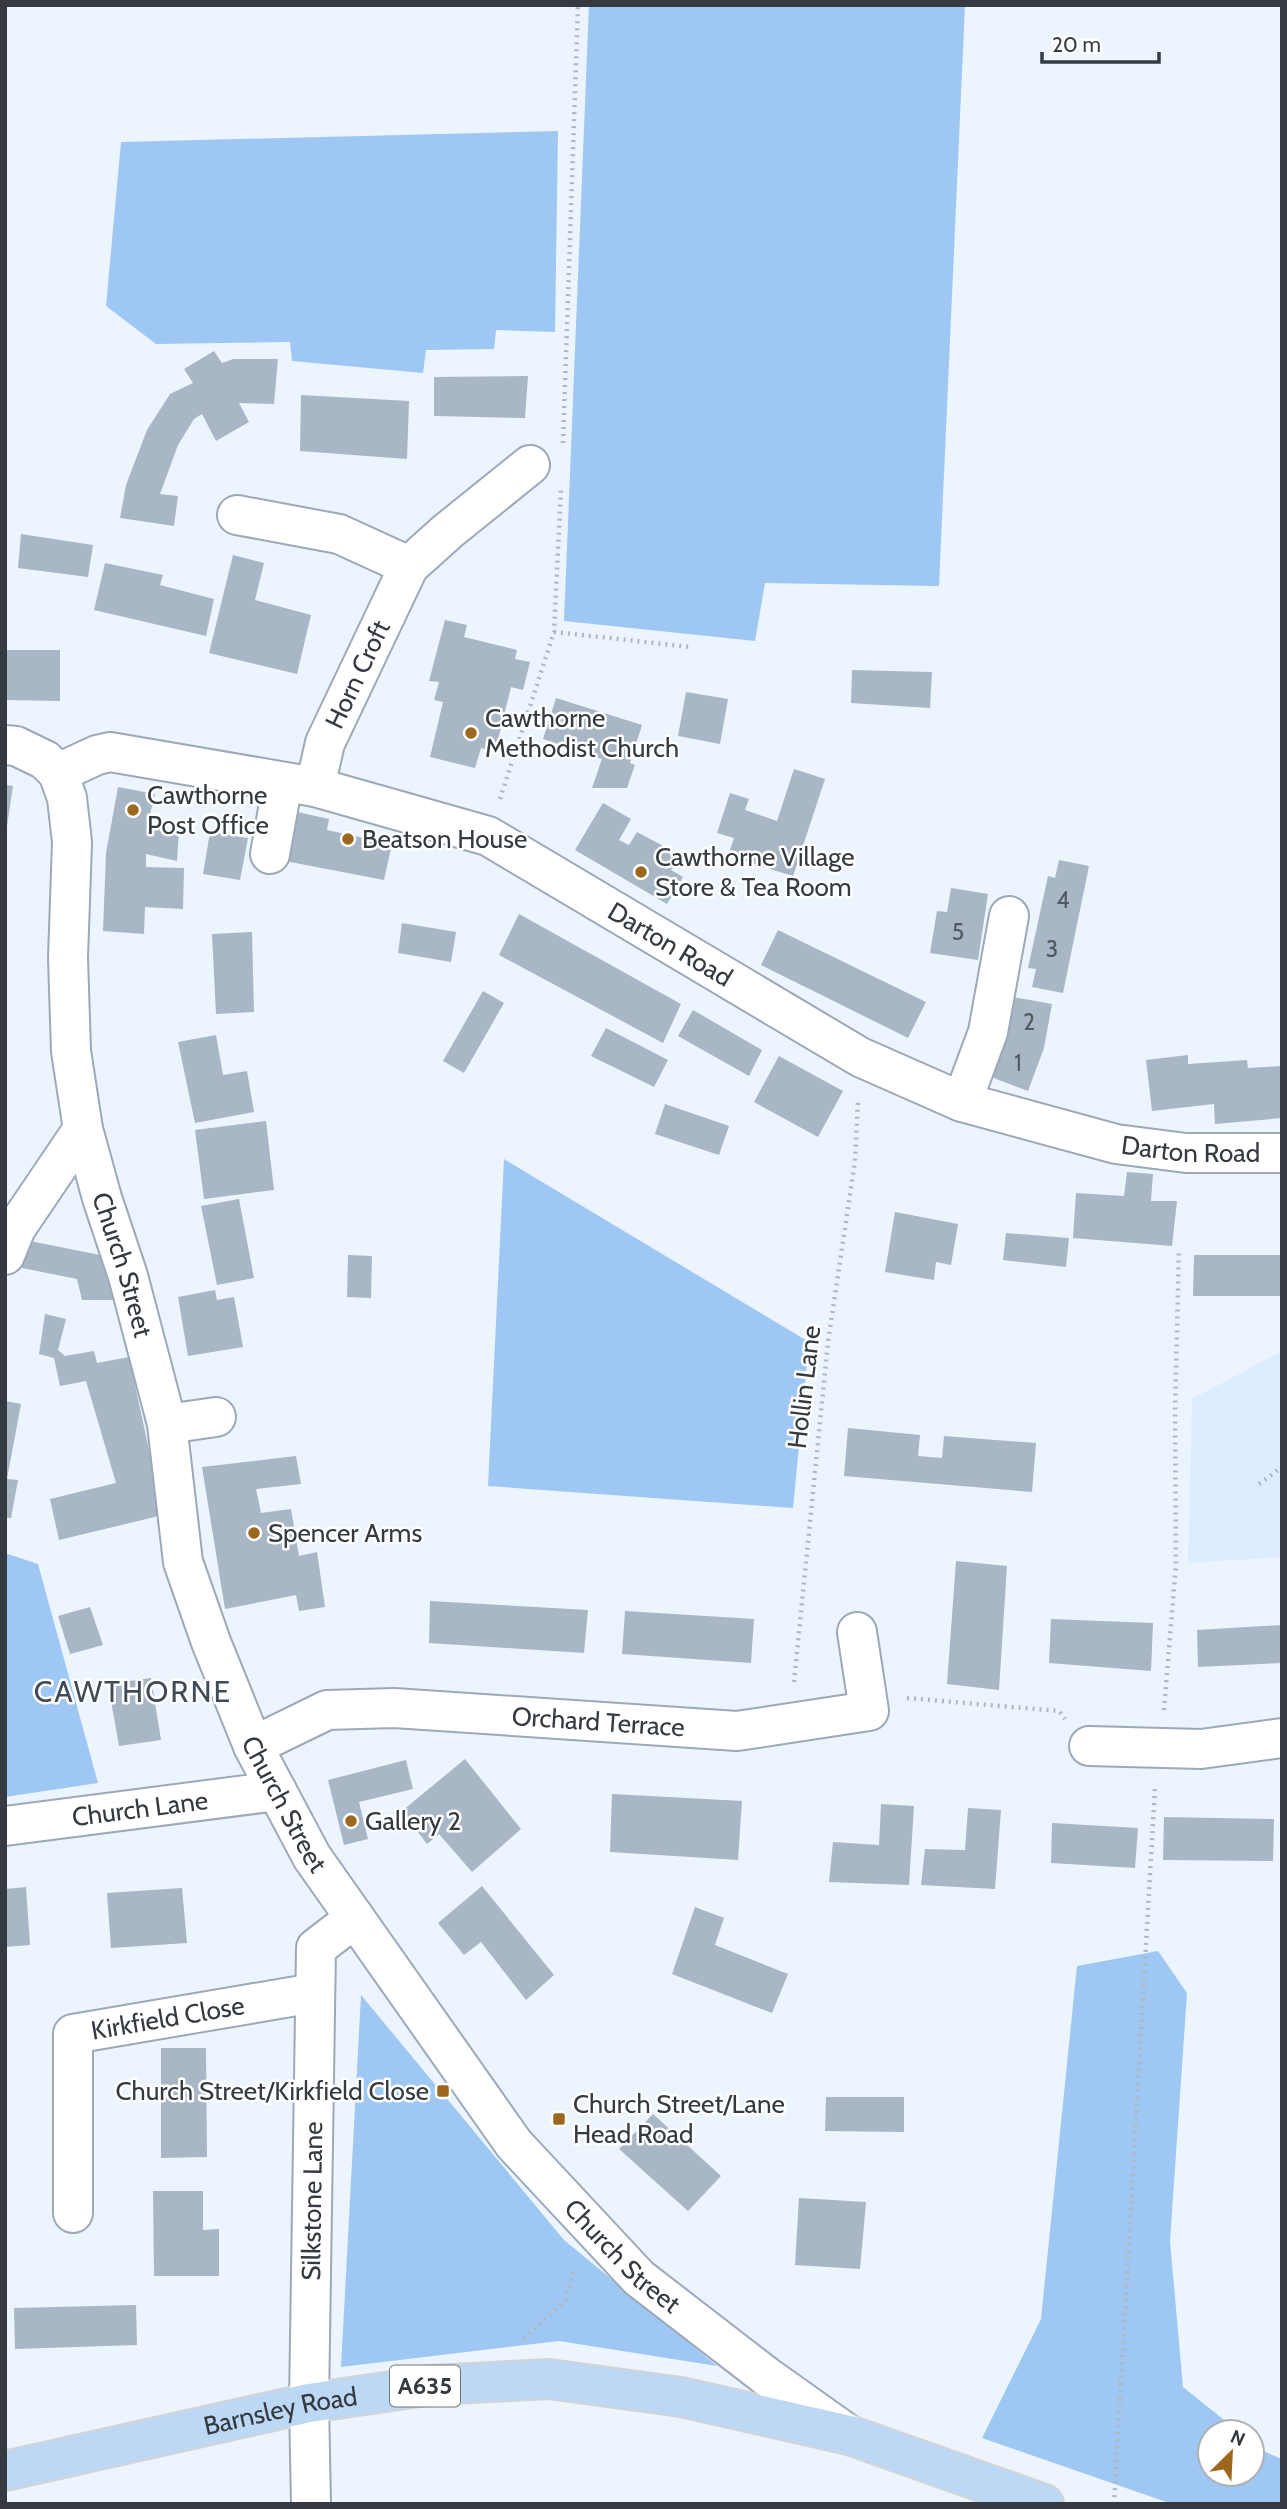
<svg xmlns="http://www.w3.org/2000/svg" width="1287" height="2509" font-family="Cabin,sans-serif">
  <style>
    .built { fill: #ddedff }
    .green { fill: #9ec7f3 }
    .building { fill: #a8b6c5 }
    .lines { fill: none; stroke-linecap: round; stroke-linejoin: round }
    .minor-casing { stroke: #9ba9b8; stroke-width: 42 }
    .major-casing { stroke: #d2d4d5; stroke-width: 42 }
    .path { stroke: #afb7bf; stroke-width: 4.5; stroke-dasharray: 2 5; stroke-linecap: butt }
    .minor { stroke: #fff; stroke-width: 38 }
    .major { stroke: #bdd8f5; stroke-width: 38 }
    .poi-dot { fill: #9b681e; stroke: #fff; stroke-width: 2.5 }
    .labels { text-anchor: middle; stroke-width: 5; stroke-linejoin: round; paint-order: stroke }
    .number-label { font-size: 23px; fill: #515961 }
    .shield { fill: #fff; stroke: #717579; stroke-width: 2 }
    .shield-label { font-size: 24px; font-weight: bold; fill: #343a40 }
    .street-label { font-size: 26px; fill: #343a40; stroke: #fff }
    .poi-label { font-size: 26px; fill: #343a40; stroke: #fff; text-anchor: start }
    .quarter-label { font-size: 30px; letter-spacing: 2px; fill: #404b58; stroke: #fff }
  </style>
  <rect width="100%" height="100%" fill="#ecf4fe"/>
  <!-- built -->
  <path class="built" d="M 1282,1351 L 1282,1557 L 1188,1563 L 1192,1399 Z"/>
  <!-- green -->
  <path class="green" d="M 589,5 L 965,5 L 939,586 L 765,583 L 755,641 L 564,621 Z
    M 558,131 L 555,332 L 496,330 L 494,349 L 426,350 L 423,373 L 292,361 L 290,342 L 156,344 L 106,306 L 121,142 Z
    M 504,1159 L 809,1342 L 793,1508 L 488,1486 Z
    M 5,1553 L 38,1564 L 98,1783 L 5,1797 Z
    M 1158,1951 L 1187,1993 L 1170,2241 L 1183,2387 L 1239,2432 L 1210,2432 L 1210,2474 L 1252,2474 L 1252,2443 L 1263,2451 L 1282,2459 L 1282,2504 L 1172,2504 L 982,2438 L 1041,2319 L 1077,1966 Z
    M 361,1995 L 564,2240 L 717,2366 L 559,2341 L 341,2367 Z"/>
  <!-- building -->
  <path class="building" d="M 214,351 L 222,363 L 233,359 L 278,359 L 274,404 L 239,403 L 249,422 L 216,441 L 202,414 L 194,419 L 178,445 L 160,494 L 178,496 L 174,526 L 120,518 L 126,485 L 147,430 L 170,394 L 193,383 L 184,369 Z
    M 528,376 L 525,418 L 434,416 L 434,377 Z
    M 301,395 L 409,401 L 407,459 L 300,451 Z
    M 21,534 L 93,545 L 88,577 L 18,568 Z
    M 233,555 L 264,563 L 255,600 L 311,615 L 297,674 L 209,653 Z
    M 105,563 L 163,575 L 160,585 L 214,599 L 206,636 L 94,610 Z
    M 445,620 L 467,625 L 464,637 L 517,650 L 515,659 L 530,662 L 523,690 L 511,687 L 495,752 L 481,748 L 475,768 L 430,757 L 443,702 L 434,700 L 439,682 L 429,681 Z
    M 5,650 L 60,650 L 60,701 L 5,700 Z
    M 852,670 L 932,672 L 930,708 L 851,703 Z
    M 686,692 L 728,699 L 720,744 L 678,736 Z
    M 556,698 L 642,725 L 630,763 L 635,765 L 627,788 L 592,788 L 602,759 L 543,739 Z
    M 794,769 L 825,779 L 793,876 L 728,856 L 734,838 L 717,833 L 730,793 L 749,799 L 745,810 L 777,821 Z
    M 5,785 L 13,786 L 7,826 L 5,826 Z
    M 118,787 L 155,794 L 147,826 L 179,831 L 177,861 L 146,854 L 146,867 L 184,868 L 183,909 L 145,907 L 144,934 L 103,931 L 106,853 Z
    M 603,803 L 631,819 L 619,840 L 629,845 L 637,832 L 680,855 L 671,870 L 683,877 L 667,904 L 575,850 Z
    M 293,811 L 329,819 L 327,830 L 392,844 L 384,880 L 285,861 Z
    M 210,832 L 248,838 L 240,880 L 203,874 Z
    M 1059,860 L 1089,866 L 1063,993 L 1032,987 L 1036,969 L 1028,968 L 1048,876 L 1055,878 Z
    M 951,888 L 988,894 L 978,960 L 930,953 L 937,911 L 947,912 Z
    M 519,914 L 681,1004 L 663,1043 L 499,955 Z
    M 402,923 L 456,932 L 451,962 L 398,953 Z
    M 778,930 L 926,1002 L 908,1038 L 761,965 Z
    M 252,932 L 254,1012 L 216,1014 L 212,934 Z
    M 483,991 L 504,1003 L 464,1073 L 443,1061 Z
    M 1013,997 L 1052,1004 L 1044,1048 L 1028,1091 L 991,1077 Z
    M 693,1010 L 762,1050 L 749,1076 L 678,1036 Z
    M 606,1028 L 668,1060 L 654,1087 L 591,1056 Z
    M 216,1035 L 223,1075 L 247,1071 L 254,1112 L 195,1123 L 178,1042 Z
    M 1188,1055 L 1188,1064 L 1247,1060 L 1248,1068 L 1282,1066 L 1282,1118 L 1215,1124 L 1214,1104 L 1152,1111 L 1146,1060 Z
    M 779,1056 L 843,1091 L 818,1137 L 754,1102 Z
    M 665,1104 L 729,1126 L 719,1155 L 655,1134 Z
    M 266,1121 L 274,1190 L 204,1199 L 195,1130 Z
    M 1127,1172 L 1153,1174 L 1151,1201 L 1177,1201 L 1172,1246 L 1073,1238 L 1076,1193 L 1124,1196 Z
    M 239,1199 L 254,1278 L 217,1285 L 201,1206 Z
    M 895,1212 L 958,1224 L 951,1265 L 936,1262 L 934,1280 L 885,1272 Z
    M 1006,1233 L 1069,1238 L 1066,1267 L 1003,1260 Z
    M 25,1240 L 105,1256 L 114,1300 L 82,1300 L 77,1279 L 22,1268 Z
    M 348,1255 L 372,1256 L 371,1298 L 347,1297 Z
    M 1194,1255 L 1282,1255 L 1282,1296 L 1193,1296 Z
    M 215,1290 L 217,1300 L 234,1297 L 243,1347 L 188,1356 L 178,1297 Z
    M 45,1314 L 66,1319 L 58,1350 L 65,1356 L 94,1351 L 97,1363 L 129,1357 L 163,1515 L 59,1540 L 50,1499 L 116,1483 L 86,1381 L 60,1386 L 54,1358 L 39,1354 Z
    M 5,1401 L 21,1404 L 7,1479 L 18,1480 L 11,1518 L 5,1518 Z
    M 848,1428 L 920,1435 L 918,1456 L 942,1458 L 944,1436 L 1036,1443 L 1032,1492 L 844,1476 Z
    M 296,1456 L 301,1484 L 256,1489 L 261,1513 L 291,1509 L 299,1556 L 317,1552 L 325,1607 L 299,1611 L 296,1595 L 225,1609 L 202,1467 Z
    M 956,1561 L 1007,1566 L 999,1690 L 947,1684 Z
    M 430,1601 L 588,1610 L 584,1653 L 429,1643 Z
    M 90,1607 L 103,1645 L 70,1654 L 58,1616 Z
    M 625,1611 L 754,1619 L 751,1663 L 622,1654 Z
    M 1051,1619 L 1153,1623 L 1151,1671 L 1049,1663 Z
    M 1282,1625 L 1282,1663 L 1198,1667 L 1197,1630 Z
    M 151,1678 L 161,1740 L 119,1746 L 108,1684 Z
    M 465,1759 L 521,1829 L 472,1872 L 439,1834 L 427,1844 L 402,1811 Z
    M 406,1760 L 413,1789 L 359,1802 L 368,1839 L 344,1845 L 328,1780 Z
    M 612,1794 L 742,1801 L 738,1860 L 610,1852 Z
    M 881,1804 L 914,1806 L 909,1885 L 829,1882 L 833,1842 L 879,1845 Z
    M 968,1808 L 1001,1810 L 995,1889 L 921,1885 L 925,1849 L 965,1850 Z
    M 1164,1817 L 1274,1819 L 1273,1861 L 1163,1860 Z
    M 1052,1823 L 1138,1828 L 1135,1868 L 1051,1863 Z
    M 482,1886 L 554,1975 L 526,2000 L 481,1942 L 464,1955 L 438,1923 Z
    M 26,1887 L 30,1945 L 5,1947 L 5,1889 Z
    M 182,1888 L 187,1943 L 111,1948 L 107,1893 Z
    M 695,1907 L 724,1918 L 715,1945 L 788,1974 L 772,2013 L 672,1974 Z
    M 161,2048 L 206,2048 L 207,2157 L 161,2158 Z
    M 826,2097 L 904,2097 L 904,2132 L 825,2131 Z
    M 653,2114 L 721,2176 L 688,2211 L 619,2149 Z
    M 153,2191 L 203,2191 L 203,2230 L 219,2229 L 219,2276 L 154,2276 Z
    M 799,2198 L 866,2202 L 860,2269 L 795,2265 Z
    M 136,2305 L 137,2345 L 15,2349 L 14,2308 Z"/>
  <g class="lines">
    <!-- minor casing -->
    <g class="minor-casing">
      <g id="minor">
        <path d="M 237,515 L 339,534 L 409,566"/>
        <path id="s1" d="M 5,745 L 16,746 L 45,760 L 58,773 L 67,798 L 72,842 L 68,958 L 71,1051 L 83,1129 L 102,1198 L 128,1276 L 167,1424 L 183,1562 L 211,1642 L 253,1746 L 312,1857 L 514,2144 L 639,2278 L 766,2376 L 849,2435"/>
        <path id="s2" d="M 58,773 L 97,755 L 110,752 L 315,787 L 488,836 L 860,1057 L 962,1102 L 1116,1144 L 1186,1153 L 1282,1153"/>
        <path id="s3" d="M 315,787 L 325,743 L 409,566 L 448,531 L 530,465"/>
        <path d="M 270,854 L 283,782"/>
        <path d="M 962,1102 L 988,1032 L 1009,916"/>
        <path d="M 5,1255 L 16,1228 L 83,1129"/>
        <path d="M 167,1424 L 216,1417"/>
        <path id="s4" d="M 253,1746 L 327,1710 L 394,1708 L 737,1731 L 869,1711 L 857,1632"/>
        <path d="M 1089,1746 L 1201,1749 L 1282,1738"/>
        <path id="s5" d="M 5,1826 L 277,1791"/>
        <path id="s6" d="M 73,2213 L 73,2034 L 314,1993"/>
        <path id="s7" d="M 311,2504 L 309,2403 L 316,1948 L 355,1918"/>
      </g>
    </g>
    <!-- major casing -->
    <g class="major-casing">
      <g id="major">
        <path id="s8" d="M 5,2471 L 309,2403 L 433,2385 L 549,2379 L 681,2397 L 849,2435 L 1044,2504"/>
      </g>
    </g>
    <!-- path -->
    <path class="path" d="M 563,443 L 578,5
      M 554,632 L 691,647
      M 500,799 L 554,632 L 561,490
      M 1259,1484 L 1282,1467
      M 794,1682 L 828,1342 L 855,1161 L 858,1100
      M 907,1698 L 1059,1711 L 1065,1719
      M 1164,1710 L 1176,1564 L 1175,1412 L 1179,1249
      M 524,2339 L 565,2300 L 575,2269
      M 1114,2504 L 1155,1788"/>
    <!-- minor -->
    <use href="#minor" class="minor"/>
    <!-- major -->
    <use href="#major" class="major"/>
  </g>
  <!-- markers -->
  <g class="poi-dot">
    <circle cx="471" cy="733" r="7"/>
    <circle cx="133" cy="810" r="7"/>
    <circle cx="348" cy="839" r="7"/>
    <circle cx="641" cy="872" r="7"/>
    <circle cx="254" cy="1533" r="7"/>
    <circle cx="351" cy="1821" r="7"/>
    <rect x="436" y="2084" width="14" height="14" rx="3.5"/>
    <rect x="552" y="2112" width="14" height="14" rx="3.5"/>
  </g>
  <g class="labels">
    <!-- number labels -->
    <g class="number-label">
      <text x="1063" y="908">4</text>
      <text x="958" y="940">5</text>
      <text x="1052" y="957">3</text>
      <text x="1029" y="1030">2</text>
      <text x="1018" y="1071">1</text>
    </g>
    <!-- shield labels -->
    <rect class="shield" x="390" y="2365.5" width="70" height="41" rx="5"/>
    <g class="shield-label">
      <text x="425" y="2394">A635</text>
    </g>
    <!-- street labels -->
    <g class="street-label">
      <text dy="9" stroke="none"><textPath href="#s3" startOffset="121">Horn Croft</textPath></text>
      <text dy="9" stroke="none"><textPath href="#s2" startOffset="656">Darton Road</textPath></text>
      <text dy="9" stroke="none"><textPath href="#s2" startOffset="1223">Darton Road</textPath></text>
      <text dy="9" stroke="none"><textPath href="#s1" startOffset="562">Church Street</textPath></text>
      <text transform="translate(804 1387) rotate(-83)" y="9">Hollin Lane</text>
      <text dy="9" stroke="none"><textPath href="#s4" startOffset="354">Orchard Terrace</textPath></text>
      <text dy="9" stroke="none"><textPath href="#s1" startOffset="1129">Church Street</textPath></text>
      <text dy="9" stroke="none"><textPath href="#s5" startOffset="136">Church Lane</textPath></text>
      <text dy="9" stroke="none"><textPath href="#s6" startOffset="275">Kirkfield Close</textPath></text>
      <text dy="9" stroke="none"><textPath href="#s7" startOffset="303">Silkstone Lane</textPath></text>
      <text dy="9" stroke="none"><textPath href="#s1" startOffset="1696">Church Street</textPath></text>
      <text dy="9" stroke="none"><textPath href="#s8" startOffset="282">Barnsley Road</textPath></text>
    </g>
    <!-- poi labels -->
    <g class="poi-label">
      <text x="485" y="727">Cawthorne<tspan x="485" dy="30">Methodist Church</tspan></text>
      <text x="147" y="804">Cawthorne<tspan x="147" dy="30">Post Office</tspan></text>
      <text x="362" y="848">Beatson House</text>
      <text x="655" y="866">Cawthorne Village<tspan x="655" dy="30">Store &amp; Tea Room</tspan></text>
      <text x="268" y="1542">Spencer Arms</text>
      <text x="365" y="1830">Gallery 2</text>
      <text x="429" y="2100" text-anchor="end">Church Street/Kirkfield Close</text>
      <text x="573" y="2113">Church Street/Lane<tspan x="573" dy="30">Head Road</tspan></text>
    </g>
    <!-- quarter labels -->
    <g class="quarter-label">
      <text x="133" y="1702">CAWTHORNE</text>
    </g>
  </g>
  <!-- border -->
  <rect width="1287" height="2509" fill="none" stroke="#343a40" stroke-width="14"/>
  <!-- north arrow -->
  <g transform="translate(1231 2453) rotate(24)"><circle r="33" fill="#ffffff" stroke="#aeb0b3" stroke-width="2"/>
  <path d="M0-5L12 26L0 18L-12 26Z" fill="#9b681e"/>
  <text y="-10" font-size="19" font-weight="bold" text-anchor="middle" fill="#343a40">N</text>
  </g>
  <!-- scale -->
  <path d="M1042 52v10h117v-10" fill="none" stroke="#343a40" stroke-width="3.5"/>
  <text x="1052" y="52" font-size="21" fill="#343a40" stroke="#ffffff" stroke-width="5" paint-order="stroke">20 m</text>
</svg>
